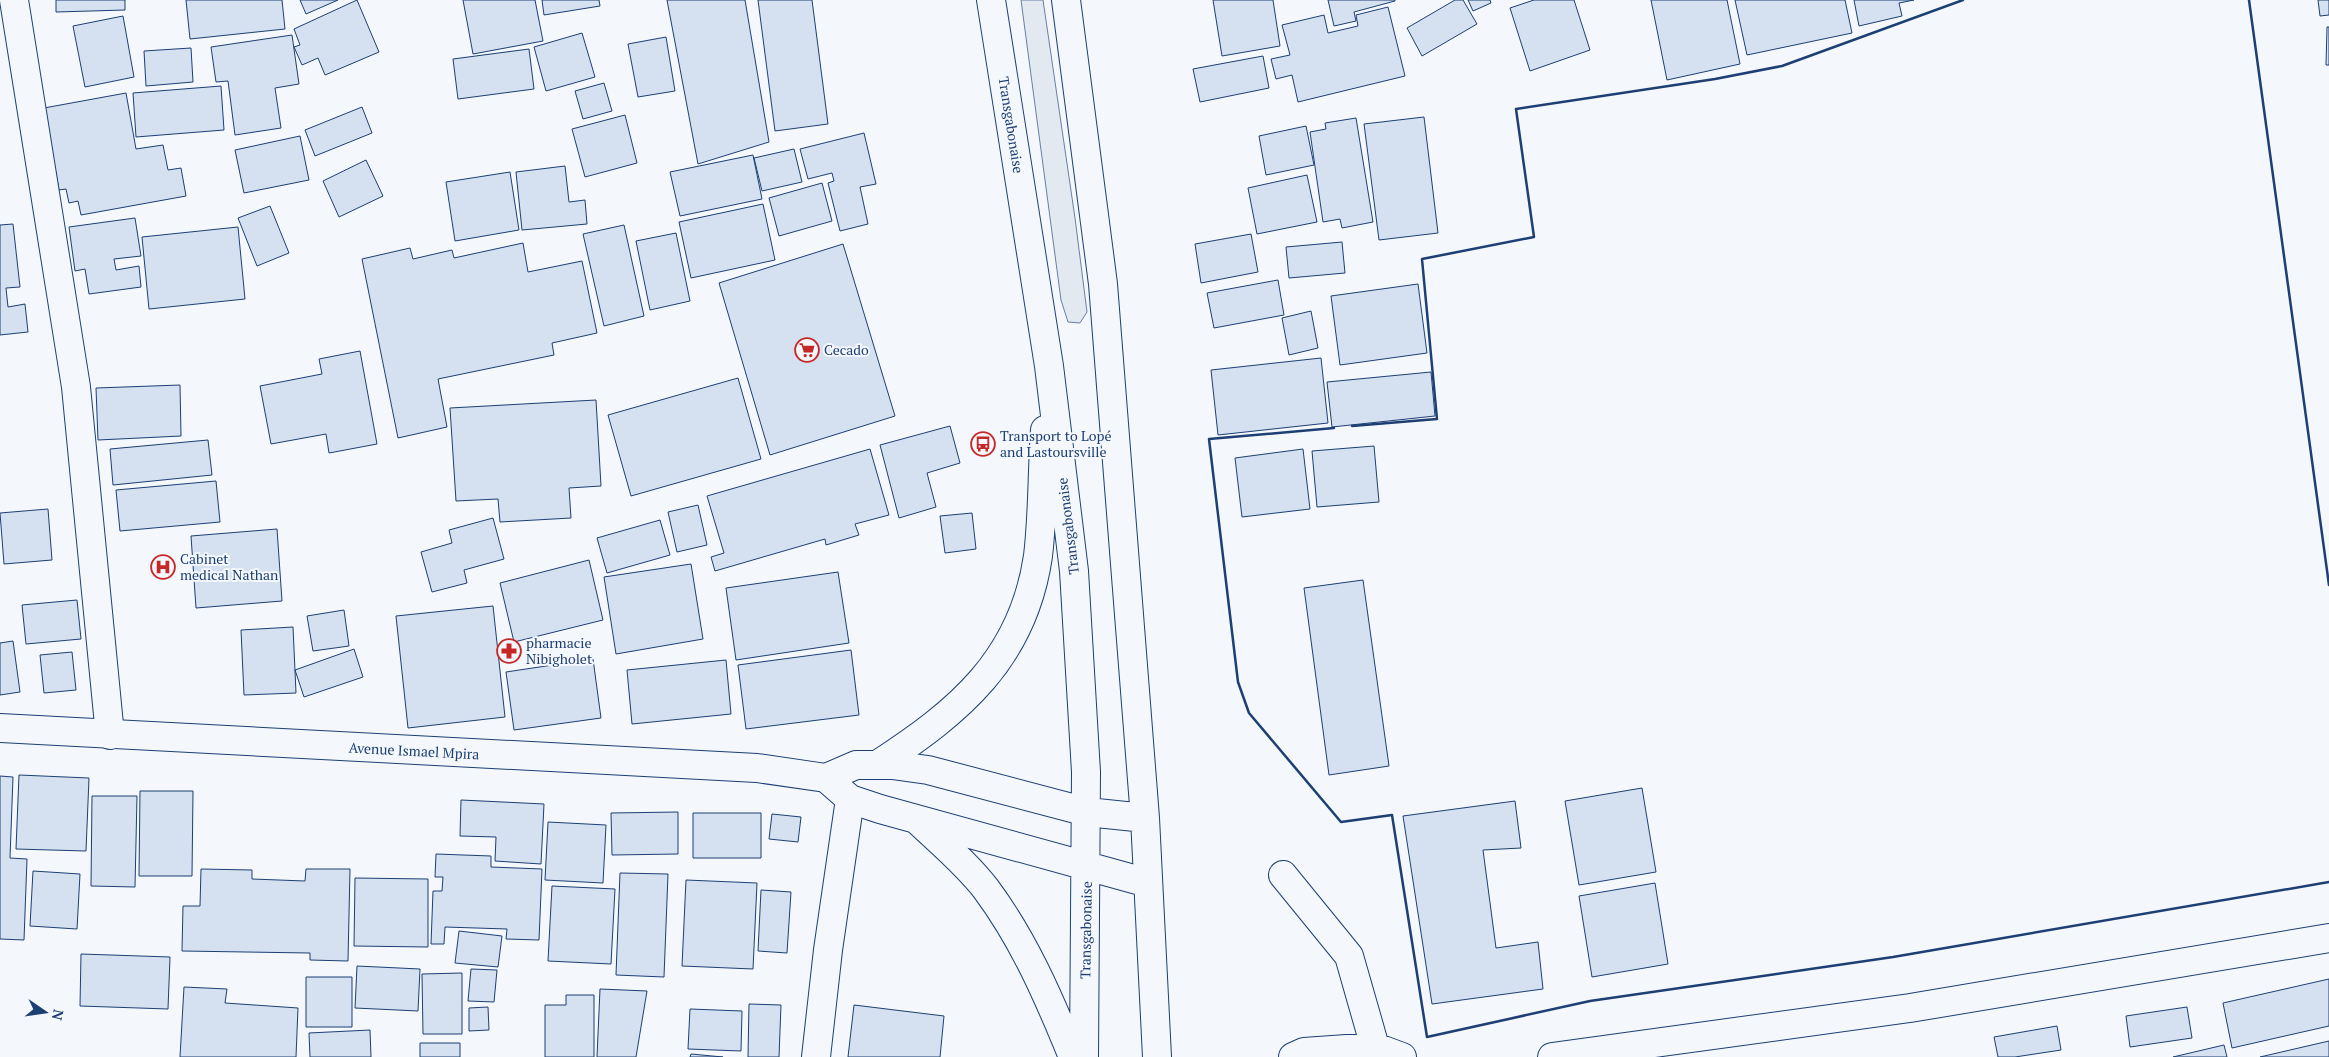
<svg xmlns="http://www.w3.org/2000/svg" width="2329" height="1057" font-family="'PT Serif',serif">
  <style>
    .green { fill: #e3e9f0; stroke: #687fa3 }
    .building { fill: #d5e0f0; stroke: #1d3f73 }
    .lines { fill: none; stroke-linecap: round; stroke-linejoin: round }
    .street-casing { stroke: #1d3f73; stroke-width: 30 }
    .secondary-casing { stroke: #1d3f73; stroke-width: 30 }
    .highway-casing { stroke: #1d3f73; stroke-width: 30 }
    .street { stroke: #f4f7fb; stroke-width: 28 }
    .secondary { stroke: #f4f7fb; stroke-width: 28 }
    .highway { stroke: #f4f7fb; stroke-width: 28 }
    .wall { stroke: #1d3f73; stroke-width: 2.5 }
    .labels { text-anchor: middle; stroke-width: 4; stroke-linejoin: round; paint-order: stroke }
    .street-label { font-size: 14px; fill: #1d3f73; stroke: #f4f7fb }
    .poi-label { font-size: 14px; fill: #1d3f73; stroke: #f4f7fb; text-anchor: start }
  </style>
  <rect width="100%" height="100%" fill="#f4f7fb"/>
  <!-- green -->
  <path class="green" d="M 1021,0 L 1043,0 L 1075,218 L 1087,312 L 1080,323 L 1068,322 L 1061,300 Z"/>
  <!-- building -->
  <path class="building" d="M 56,0 L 125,0 L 125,10 L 56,12 Z
    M 186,0 L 282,0 L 285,29 L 190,39 Z
    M 300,0 L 338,0 L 306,14 Z
    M 357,0 L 379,52 L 325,75 L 318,58 L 302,65 L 294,47 L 300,45 L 294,29 Z
    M 463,0 L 535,0 L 543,41 L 473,54 Z
    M 542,0 L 599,0 L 600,6 L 544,15 Z
    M 667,0 L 745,0 L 769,142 L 698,164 Z
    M 758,0 L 812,0 L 828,124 L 775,131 Z
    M 1213,0 L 1273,0 L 1280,46 L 1222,56 Z
    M 1328,0 L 1395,0 L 1395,1 L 1354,12 L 1356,21 L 1334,26 Z
    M 1455,0 L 1463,0 L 1477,24 L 1422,56 L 1407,28 Z
    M 1468,0 L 1490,0 L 1491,3 L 1473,11 Z
    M 1534,0 L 1574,0 L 1590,50 L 1530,71 L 1510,8 Z
    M 1651,0 L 1727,0 L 1740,64 L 1667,80 Z
    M 1735,0 L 1845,0 L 1852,33 L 1747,55 Z
    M 1854,0 L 1914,0 L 1899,3 L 1902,16 L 1859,26 Z
    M 2318,0 L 2329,0 L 2329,15 L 2320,16 Z
    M 1388,7 L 1405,76 L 1298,102 L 1292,75 L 1276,79 L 1271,59 L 1290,55 L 1282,25 L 1324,15 L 1328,33 L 1358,26 L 1356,15 Z
    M 123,16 L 134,77 L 85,87 L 73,26 Z
    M 2327,27 L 2329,27 L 2329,65 L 2326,65 Z
    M 582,33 L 595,77 L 546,91 L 534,47 Z
    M 292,35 L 299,84 L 275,88 L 281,128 L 235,135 L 228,81 L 216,82 L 211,47 Z
    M 666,37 L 675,91 L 638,97 L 628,44 Z
    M 191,48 L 193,82 L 146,86 L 144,51 Z
    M 529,49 L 534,89 L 458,99 L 453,59 Z
    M 1263,56 L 1269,88 L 1200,102 L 1193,69 Z
    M 604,83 L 612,111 L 583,119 L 575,91 Z
    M 221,86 L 224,130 L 136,137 L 133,93 Z
    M 126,93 L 136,149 L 163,145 L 168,170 L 181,168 L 186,196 L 81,215 L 78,201 L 69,203 L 66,189 L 59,190 L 44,108 Z
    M 362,107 L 372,133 L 315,156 L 305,130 Z
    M 625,115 L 637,163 L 585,177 L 572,129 Z
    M 1424,117 L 1438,233 L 1379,240 L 1364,124 Z
    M 1356,118 L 1373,222 L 1342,228 L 1340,219 L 1323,222 L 1310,132 L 1326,129 L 1325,123 Z
    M 1306,126 L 1314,165 L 1266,175 L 1259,136 Z
    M 864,133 L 876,184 L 860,187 L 868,224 L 840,231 L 828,183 L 834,181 L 832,173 L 808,179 L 800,149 Z
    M 300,136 L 309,180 L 244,193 L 235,150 Z
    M 794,149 L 802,182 L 762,191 L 754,158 Z
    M 753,155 L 762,199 L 680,216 L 670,172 Z
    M 366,160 L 383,196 L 339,217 L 323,181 Z
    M 565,166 L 569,202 L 585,200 L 587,224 L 522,230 L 516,172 Z
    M 510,172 L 519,230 L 455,241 L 446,182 Z
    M 1307,175 L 1317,222 L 1257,234 L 1248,188 Z
    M 822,183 L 832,221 L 779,236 L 769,198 Z
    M 763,204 L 775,260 L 691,278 L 679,222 Z
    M 270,206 L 289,253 L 257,266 L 238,218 Z
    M 135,218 L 141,256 L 114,259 L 116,270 L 139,266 L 141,287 L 89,294 L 85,269 L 75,271 L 69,227 Z
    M 13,224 L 20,287 L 6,288 L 8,307 L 25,304 L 28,332 L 0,335 L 0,225 Z
    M 624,225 L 644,316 L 604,326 L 583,234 Z
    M 238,227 L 245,299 L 149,309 L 142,237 Z
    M 676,233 L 690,301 L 650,310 L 636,241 Z
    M 1251,234 L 1258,272 L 1201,283 L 1195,244 Z
    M 1342,242 L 1345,273 L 1289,278 L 1286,247 Z
    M 523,243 L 528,272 L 582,261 L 597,333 L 552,343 L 554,355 L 438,379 L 447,427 L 398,438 L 362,259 L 410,248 L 413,259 L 452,250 L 454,258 Z
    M 843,244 L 895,416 L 770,455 L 719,283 Z
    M 1278,280 L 1284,315 L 1214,328 L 1207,293 Z
    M 1418,284 L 1427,353 L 1340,365 L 1331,296 Z
    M 1311,311 L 1318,348 L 1289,355 L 1282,318 Z
    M 360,351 L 377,444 L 329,453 L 326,434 L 271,444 L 260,386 L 322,374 L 319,359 Z
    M 1321,358 L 1328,423 L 1218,435 L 1211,370 Z
    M 1431,372 L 1435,416 L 1332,427 L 1327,382 Z
    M 738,378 L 761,459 L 631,496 L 608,415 Z
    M 180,385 L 181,436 L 98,440 L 96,388 Z
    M 596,400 L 601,486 L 569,488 L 571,518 L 500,522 L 498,499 L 456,501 L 450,408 Z
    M 950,426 L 960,463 L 927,473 L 936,507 L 899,518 L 880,445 Z
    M 208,440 L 212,475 L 113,485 L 110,449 Z
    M 1374,446 L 1379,502 L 1317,507 L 1312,451 Z
    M 870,449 L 889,515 L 855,524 L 859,535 L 826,545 L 825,539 L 715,571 L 711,557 L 724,553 L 707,496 Z
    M 1303,449 L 1310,509 L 1242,517 L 1235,458 Z
    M 216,481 L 220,522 L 120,531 L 116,490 Z
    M 698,505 L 707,545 L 677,552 L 668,512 Z
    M 48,509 L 52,560 L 4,564 L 0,513 Z
    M 972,513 L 976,549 L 945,553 L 940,516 Z
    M 493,518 L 504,559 L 464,570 L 467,583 L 432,592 L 421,552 L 452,543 L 449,530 Z
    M 660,520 L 670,555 L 607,573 L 597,538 Z
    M 277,529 L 282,601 L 196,608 L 191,536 Z
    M 589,560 L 603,620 L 514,642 L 500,583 Z
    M 691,564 L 703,639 L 616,654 L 604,577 Z
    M 838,572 L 849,643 L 736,660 L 726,588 Z
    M 1363,580 L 1389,766 L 1329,775 L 1304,588 Z
    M 77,600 L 81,639 L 26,644 L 22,605 Z
    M 493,606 L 505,717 L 408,728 L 396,616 Z
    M 344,610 L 349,646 L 313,651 L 307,616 Z
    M 293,627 L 296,693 L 244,695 L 241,630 Z
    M 13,641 L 20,692 L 0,695 L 0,643 Z
    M 354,649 L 363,677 L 304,697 L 295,670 Z
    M 851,650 L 859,715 L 746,729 L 738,665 Z
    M 72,652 L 76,690 L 44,693 L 40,655 Z
    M 593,659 L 601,718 L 514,730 L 506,672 Z
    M 726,660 L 731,714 L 632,724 L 627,670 Z
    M 19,775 L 89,778 L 86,851 L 16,849 Z
    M 0,776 L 13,777 L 10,858 L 27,859 L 24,940 L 0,939 Z
    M 1642,788 L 1656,872 L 1579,885 L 1565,801 Z
    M 140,791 L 193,791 L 192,876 L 139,876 Z
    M 92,796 L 137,796 L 135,887 L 91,886 Z
    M 461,800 L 544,804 L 541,864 L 495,861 L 496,837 L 460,836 Z
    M 1515,801 L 1521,848 L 1483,850 L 1496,948 L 1538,942 L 1543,989 L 1432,1004 L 1403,816 Z
    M 678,812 L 678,854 L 612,855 L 611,813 Z
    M 693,813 L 761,813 L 761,858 L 693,858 Z
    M 772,814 L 801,817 L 798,842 L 769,839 Z
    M 548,822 L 606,825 L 603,883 L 545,880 Z
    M 436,854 L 491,856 L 491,867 L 542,869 L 539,940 L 506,939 L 507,929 L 445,927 L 444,944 L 431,944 L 433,891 L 442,891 L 443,877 L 435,877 Z
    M 201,869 L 252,870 L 252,879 L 305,881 L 306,869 L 350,869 L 348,961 L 310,960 L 310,953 L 182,951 L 183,906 L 200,906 Z
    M 33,871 L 80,874 L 77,929 L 30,926 Z
    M 620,873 L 668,874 L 664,977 L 616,975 Z
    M 355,878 L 428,879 L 428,947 L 354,946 Z
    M 686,880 L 757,883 L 753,969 L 682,966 Z
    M 1655,883 L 1668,964 L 1592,977 L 1579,896 Z
    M 552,886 L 615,889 L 611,964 L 548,961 Z
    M 761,890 L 791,892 L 787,953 L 758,951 Z
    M 459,931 L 502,936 L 498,967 L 455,963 Z
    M 81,954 L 170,957 L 168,1009 L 80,1006 Z
    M 357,966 L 420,969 L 418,1011 L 355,1008 Z
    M 471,969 L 497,970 L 494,1002 L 468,1001 Z
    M 462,973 L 462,1034 L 423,1034 L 422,974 Z
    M 306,977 L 352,977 L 352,1027 L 306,1027 Z
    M 2329,979 L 2329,1026 L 2232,1048 L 2223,1003 Z
    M 184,987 L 227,989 L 225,1003 L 298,1008 L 296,1057 L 180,1057 Z
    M 600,989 L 647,991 L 636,1057 L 597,1057 Z
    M 566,995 L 594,995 L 594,1057 L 545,1057 L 545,1005 L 566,1005 Z
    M 749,1004 L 781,1005 L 779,1057 L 748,1057 Z
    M 854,1005 L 944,1016 L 940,1057 L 848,1057 Z
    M 488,1007 L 489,1030 L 469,1031 L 469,1008 Z
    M 2187,1007 L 2192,1038 L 2130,1047 L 2126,1016 Z
    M 690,1009 L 742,1011 L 741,1051 L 688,1049 Z
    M 2057,1026 L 2061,1050 L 2015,1057 L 1998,1057 L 1994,1037 Z
    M 370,1030 L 371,1057 L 310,1057 L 309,1033 Z
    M 2329,1041 L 2329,1057 L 2260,1057 Z
    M 420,1043 L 460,1043 L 460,1057 L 420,1057 Z
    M 2224,1045 L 2227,1057 L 2173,1057 Z
    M 691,1054 L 723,1057 L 690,1057 Z"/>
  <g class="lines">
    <!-- street casing -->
    <g class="street-casing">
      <path id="street" d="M 14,0 L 76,387 L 110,735
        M 1283,875 L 1349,956 L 1375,1047
        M 816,1057 L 828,950 L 850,799
        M 1293,1057 L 1304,1052 L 1375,1047 L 1402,1057
        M 1552,1057 L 1910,1008 L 2329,938"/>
    </g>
    <!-- secondary casing -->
    <g class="secondary-casing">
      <path id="secondary" d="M 0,728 L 757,768 L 826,778"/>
    </g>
    <!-- highway casing -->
    <g class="highway-casing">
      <path id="highway" d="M 991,0 L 1049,366 L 1074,571 L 1086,772 L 1084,1057
        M 1066,0 L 1103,284 L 1145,818 L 1157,1057
        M 877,765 C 959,712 1023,659 1038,556 C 1043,515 1042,472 1045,430
        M 1145,818 L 1087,812 L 928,770 L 892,765 L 856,765 L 826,778 L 850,799 L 880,809 L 1148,883
        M 916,819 C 939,841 966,863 986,889 C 1024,940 1049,998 1073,1057"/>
    </g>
    <!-- street -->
    <use href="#street" class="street"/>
    <!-- secondary -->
    <use href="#secondary" class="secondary"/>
    <!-- highway -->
    <use href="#highway" class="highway"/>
    <!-- wall -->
    <path class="wall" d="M 2249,0 L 2329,585
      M 1352,426 L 1437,419 L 1422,259 L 1534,237 L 1516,109 L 1715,79 L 1782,66 L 1963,0
      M 1334,428 L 1209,439 L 1238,682 L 1249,713 L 1341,822 L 1392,815 L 1427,1037 L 1590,1001 L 1893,957 L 2329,882"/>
  </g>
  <!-- icons -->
  <defs>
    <g id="supermarket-ring" transform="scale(1.25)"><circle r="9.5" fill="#f4f7fb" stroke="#c62828" stroke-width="1.5"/><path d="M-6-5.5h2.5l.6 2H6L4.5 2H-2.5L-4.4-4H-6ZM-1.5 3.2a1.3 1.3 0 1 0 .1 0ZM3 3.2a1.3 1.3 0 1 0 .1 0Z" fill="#c62828"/></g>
    <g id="bus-ring" transform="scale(1.25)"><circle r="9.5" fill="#f4f7fb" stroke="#c62828" stroke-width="1.5"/><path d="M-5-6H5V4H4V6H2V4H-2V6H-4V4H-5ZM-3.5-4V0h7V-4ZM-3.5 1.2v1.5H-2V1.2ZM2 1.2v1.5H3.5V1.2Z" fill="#c62828"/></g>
    <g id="hospital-ring" transform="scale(1.25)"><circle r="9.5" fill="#f4f7fb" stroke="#c62828" stroke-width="1.5"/><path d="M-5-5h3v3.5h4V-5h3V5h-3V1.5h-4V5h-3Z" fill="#c62828"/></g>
    <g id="pharmacy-ring" transform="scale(1.25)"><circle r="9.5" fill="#f4f7fb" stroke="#c62828" stroke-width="1.5"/><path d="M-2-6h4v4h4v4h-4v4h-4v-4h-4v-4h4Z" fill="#c62828"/></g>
  </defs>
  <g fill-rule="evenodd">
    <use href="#supermarket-ring" x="807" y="350"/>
    <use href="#bus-ring" x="983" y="444"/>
    <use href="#hospital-ring" x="163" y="567"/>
    <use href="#pharmacy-ring" x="509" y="651"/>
  </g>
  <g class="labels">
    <!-- street labels -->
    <g class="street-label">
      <text transform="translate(1011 125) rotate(81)" y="5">Transgabonaise</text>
      <text transform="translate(1068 526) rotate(-97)" y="5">Transgabonaise</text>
      <text transform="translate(414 751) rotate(3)" y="5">Avenue Ismael Mpira</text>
      <text transform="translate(1086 930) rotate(-89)" y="5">Transgabonaise</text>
    </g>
    <!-- poi labels -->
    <g class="poi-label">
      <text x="824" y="355">Cecado</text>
      <text x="1000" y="441">Transport to Lopé<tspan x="1000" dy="16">and Lastoursville</tspan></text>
      <text x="180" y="564">Cabinet<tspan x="180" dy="16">medical Nathan</tspan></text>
      <text x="526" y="648">pharmacie<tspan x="526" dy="16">Nibigholet</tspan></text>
    </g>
  </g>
  <!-- north arrow -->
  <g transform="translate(45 1012) rotate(103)" stroke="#f4f7fb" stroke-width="4" paint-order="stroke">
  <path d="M0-4L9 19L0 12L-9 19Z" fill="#1d3f73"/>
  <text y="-8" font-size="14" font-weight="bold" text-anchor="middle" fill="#1d3f73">N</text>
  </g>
</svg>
